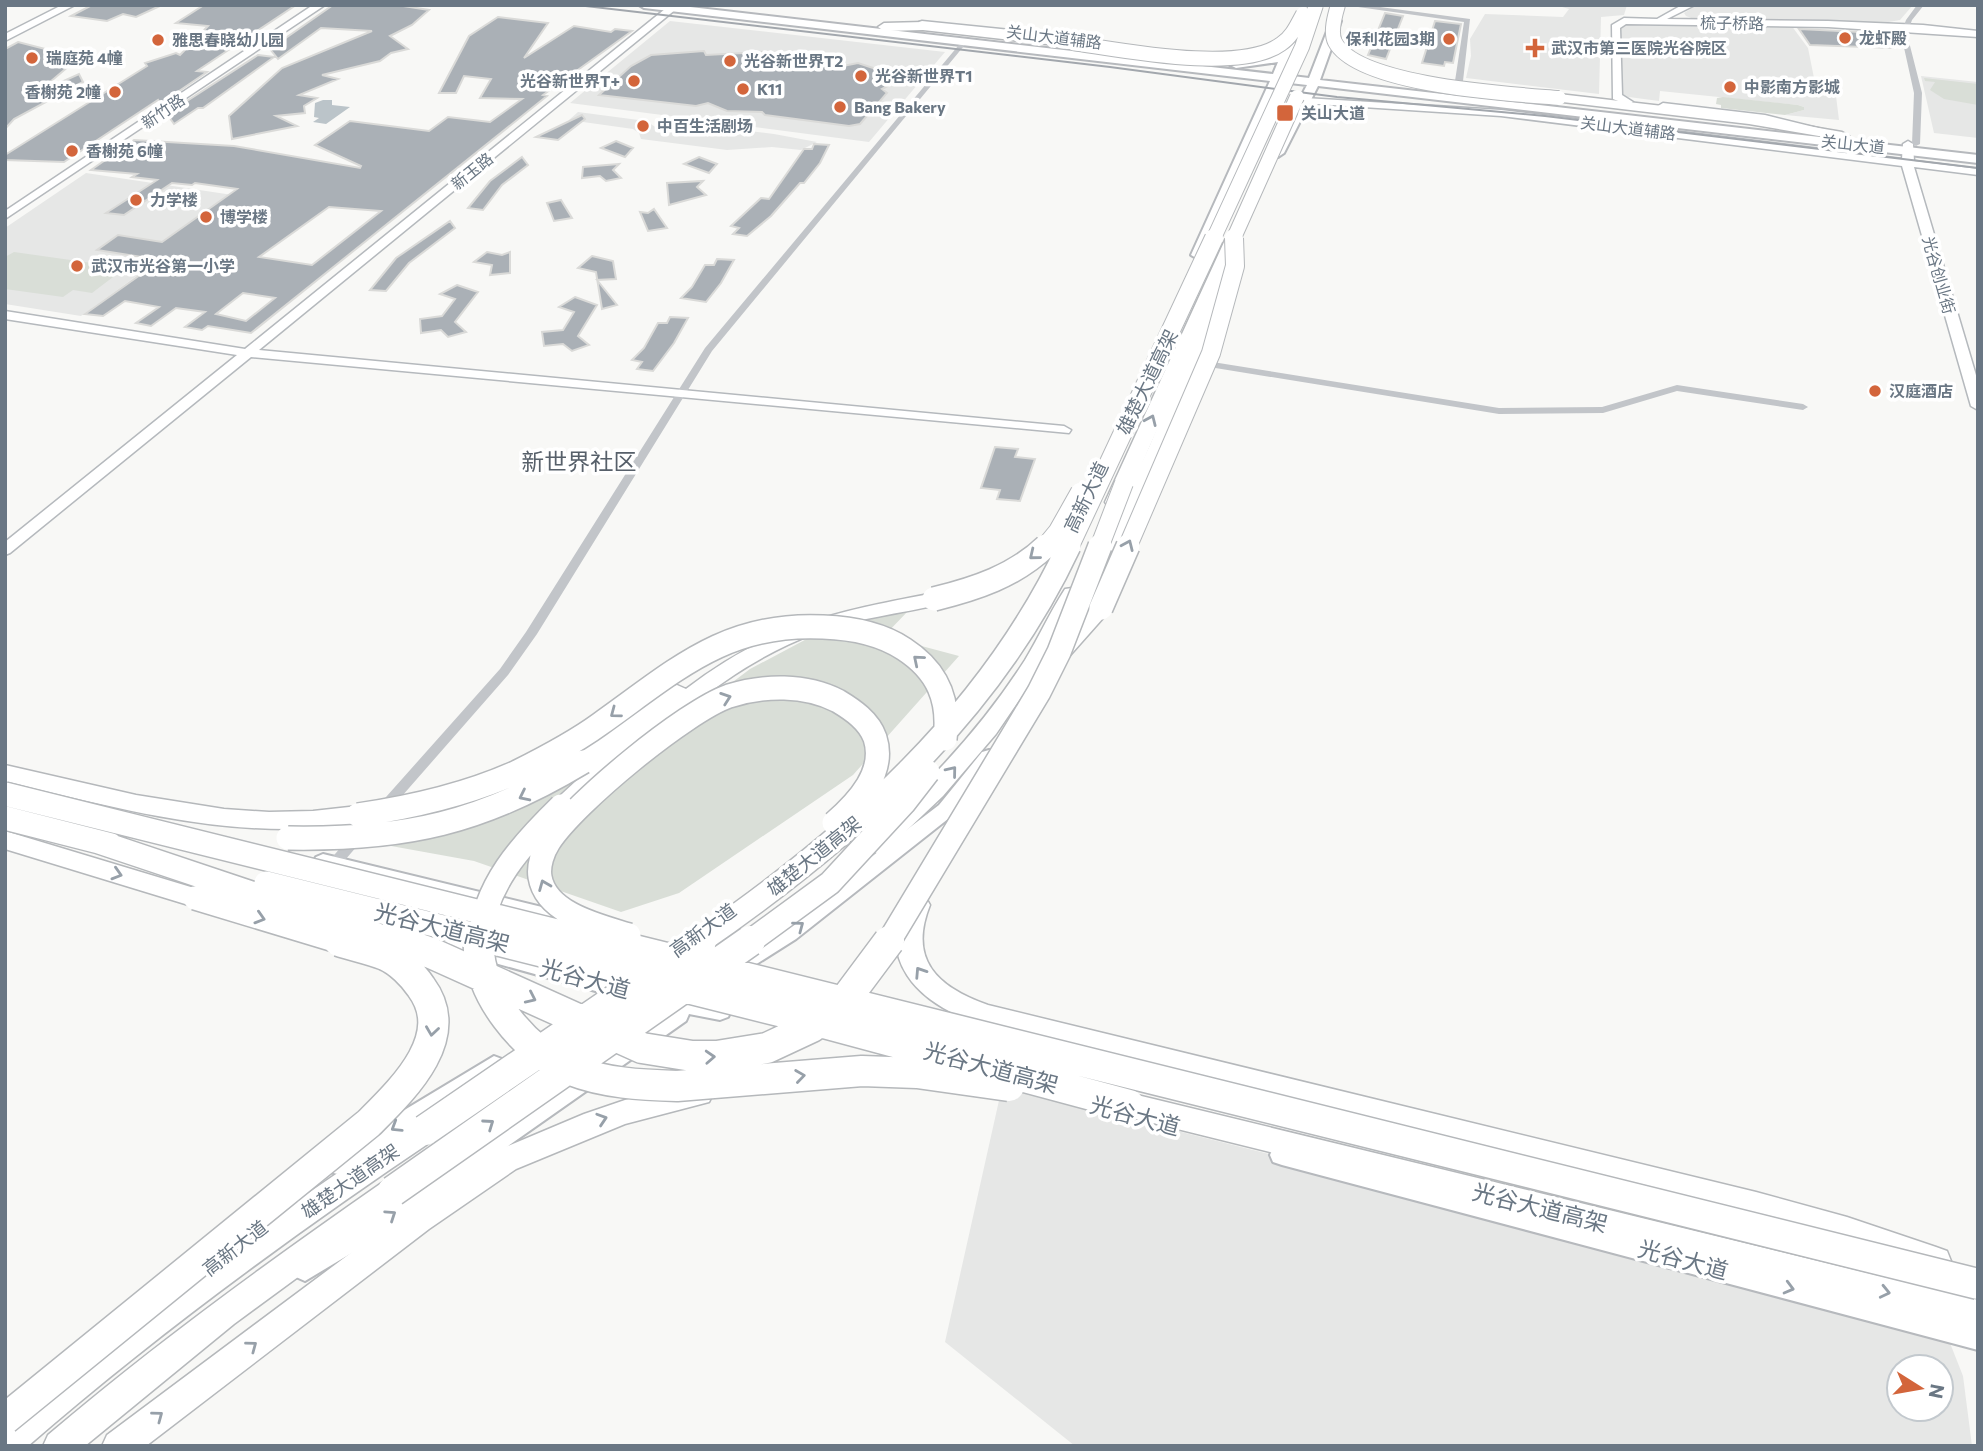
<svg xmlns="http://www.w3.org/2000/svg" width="1983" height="1451" font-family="Commissioner,'Noto Sans SC',sans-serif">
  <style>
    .built { fill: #e6e7e6; fill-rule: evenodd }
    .green { fill: #d9ded7 }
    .water { fill: #bbc4c9 }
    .building { fill: #aab0b6; stroke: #dadad8; stroke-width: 2; fill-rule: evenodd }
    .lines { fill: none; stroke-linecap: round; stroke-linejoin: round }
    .secondary-casing { stroke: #b5b9bd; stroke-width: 3 }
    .primary-casing { stroke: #b6b9bd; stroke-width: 4 }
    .highway-casing { stroke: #b5b8bb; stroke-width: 3 }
    .street { fill: #c2c5c9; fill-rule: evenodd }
    .secondary { fill: #fff; fill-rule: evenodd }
    .primary { fill: #fff; fill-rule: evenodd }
    .highway { fill: #fff; fill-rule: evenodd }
    .tram { stroke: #a2a7ad; stroke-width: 2 }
    .highway-bridge-far3-casing { stroke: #b5b8bb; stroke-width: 16; stroke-linecap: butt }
    .highway-bridge-far2-casing { stroke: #b5b8bb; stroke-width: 20; stroke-linecap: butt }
    .highway-bridge-far1-casing { stroke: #b5b8bb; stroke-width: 26; stroke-linecap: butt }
    .highway-bridge-casing { stroke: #b5b8bb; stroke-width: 33; stroke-linecap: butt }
    .highway-bridge-far3 { stroke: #fff; stroke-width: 14 }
    .highway-bridge-far2 { stroke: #fff; stroke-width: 18 }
    .highway-bridge-far1 { stroke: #fff; stroke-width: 23 }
    .highway-bridge { stroke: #fff; stroke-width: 30 }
    .oneway { stroke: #97a0a9 }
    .poi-dot { fill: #d3653b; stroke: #fff; stroke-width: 2.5 }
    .labels { text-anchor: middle; stroke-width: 7; stroke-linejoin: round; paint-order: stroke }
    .far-street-label { font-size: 16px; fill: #6a7784; stroke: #fff }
    .far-poi-label { font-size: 16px; font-weight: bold; fill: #6a7784; stroke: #fff; text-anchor: start }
    .street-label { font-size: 19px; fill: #6a7784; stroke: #fff }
    .quarter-label { font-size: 23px; fill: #57606a; stroke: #fff }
    .near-street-label { font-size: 23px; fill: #6a7784; stroke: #fff }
  </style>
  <rect width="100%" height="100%" fill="#f8f8f6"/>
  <!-- built -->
  <path class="built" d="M 1564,5 L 1627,5 L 1624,15 L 1601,17 L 1599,94 L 1466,78 L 1471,56 L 1470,39 L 1485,14 L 1563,17 L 1569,9 L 1562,7 Z
    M 1697,5 L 1913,5 L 1900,20 L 1883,23 L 1694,19 L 1686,16 L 1684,13 Z
    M 670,21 L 945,52 L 869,142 L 570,103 Z
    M 1624,24 L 1791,25 L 1808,48 L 1814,78 L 1835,88 L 1839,120 L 1785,115 L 1804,110 L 1804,107 L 1798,105 L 1660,91 L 1659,101 L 1621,96 L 1620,26 Z
    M 1921,76 L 1978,82 L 1978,138 L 1934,133 Z
    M 578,112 L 646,121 L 663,132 L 688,124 L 774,134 L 817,142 L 801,150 L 772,147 L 727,150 L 641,139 L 639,133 L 633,129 L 569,120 Z
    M 86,173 L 246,197 L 81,316 L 5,304 L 5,228 Z
    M 1002,1087 L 1928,1319 L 1948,1338 L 1963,1376 L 1972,1446 L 1075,1446 L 945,1342 ZM 1899,1367 L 1941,1367 L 1941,1409 L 1899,1409 Z"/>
  <!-- green -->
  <path class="green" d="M 1924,78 L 1978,84 L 1978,105 L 1944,99 L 1930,90 L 1935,82 L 1925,81 Z
    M 1723,97 L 1798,105 L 1804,107 L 1804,110 L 1785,115 L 1721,108 L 1721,105 L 1716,104 L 1717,98 Z
    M 14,252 L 106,265 L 99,271 L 117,274 L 92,293 L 73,290 L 63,297 L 5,289 L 5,257 Z
    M 910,609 L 884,636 L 959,656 L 853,775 L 679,893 L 621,912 L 474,861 L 380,844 L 396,826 L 550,775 L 685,718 L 750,669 L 816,634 Z"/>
  <!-- water -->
  <path class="water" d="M 323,100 L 332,100 L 332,105 L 350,107 L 326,124 L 313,122 L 319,118 L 314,117 L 315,103 Z"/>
  <!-- building -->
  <path class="building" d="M 92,5 L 162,5 L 136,17 L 123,14 L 107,21 L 71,16 Z
    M 204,5 L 296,5 L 197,71 L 207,72 L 160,104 L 158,100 L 64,162 L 5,160 L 5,155 L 147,66 L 145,63 L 176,53 L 180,55 L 208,26 L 176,23 Z
    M 333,5 L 397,5 L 429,10 L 412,25 L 390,36 L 408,49 L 391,53 L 380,61 L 322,75 L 338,79 L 299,95 L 317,98 L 304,106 L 305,113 L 276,116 L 297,126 L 232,139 L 229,116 L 282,68 L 372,31 L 321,28 L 278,59 L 270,49 Z
    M 1385,13 L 1403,16 L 1386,59 L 1368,55 Z
    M 498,17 L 548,23 L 524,58 L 574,26 L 611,32 L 615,29 L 632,31 L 543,95 L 547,96 L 251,333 L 208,326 L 202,330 L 185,327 L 205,312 L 176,308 L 151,326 L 136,323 L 159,307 L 125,301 L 103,316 L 85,314 L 161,260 L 97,250 L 118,235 L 162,242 L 237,189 L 195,183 L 192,185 L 172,183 L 124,215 L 106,213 L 157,180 L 132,177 L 137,174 L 91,170 L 134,140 L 234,146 L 360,168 L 361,166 L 315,145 L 350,121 L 429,131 L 448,117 L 490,122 L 522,99 L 480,98 L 491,79 L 464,76 L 456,93 L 439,93 L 469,36 ZM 329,207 L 381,211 L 312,265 L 259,257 ZM 243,293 L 275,298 L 246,321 L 216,314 Z
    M 1435,21 L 1461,24 L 1453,63 L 1445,62 L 1444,66 L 1422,63 Z
    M 1799,29 L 1881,33 L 1892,48 L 1810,45 Z
    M 18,42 L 53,51 L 45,55 L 82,55 L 37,93 L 79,74 L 83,82 L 14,119 L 5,129 L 5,49 Z
    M 704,51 L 706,55 L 762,52 L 762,57 L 843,66 L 858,63 L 879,70 L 897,81 L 882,89 L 887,93 L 860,124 L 849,126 L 765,115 L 762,112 L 727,111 L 708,103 L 696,106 L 599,95 L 631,66 L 651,55 Z
    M 258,55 L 274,57 L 203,108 L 198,108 L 174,124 L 167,114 Z
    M 582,115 L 585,119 L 558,140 L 536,137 Z
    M 616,141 L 633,148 L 625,157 L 601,148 Z
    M 814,144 L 829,145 L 820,163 L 804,183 L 800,183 L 771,216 L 747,236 L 733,234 L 739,228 L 731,226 L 761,198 L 769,199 L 804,149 L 812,149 Z
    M 522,157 L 528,165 L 502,185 L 483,210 L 468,208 L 490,181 Z
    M 699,157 L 717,164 L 709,173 L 684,164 Z
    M 619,164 L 613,170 L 621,178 L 606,181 L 600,176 L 582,178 L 583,167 Z
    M 703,181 L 697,187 L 706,195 L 669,205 L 667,183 Z
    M 561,200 L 572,218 L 554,221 L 547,203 Z
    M 654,209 L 667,228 L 648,231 L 640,212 L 648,213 Z
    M 450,221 L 455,228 L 409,263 L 386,291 L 370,290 L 396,258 Z
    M 487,252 L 502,255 L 510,252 L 510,273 L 490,275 L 492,265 L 474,262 Z
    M 592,256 L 613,261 L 616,279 L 597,280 L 617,305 L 602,309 L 596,272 L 578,268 Z
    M 717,259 L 734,260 L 721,283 L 706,302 L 681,298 L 692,287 L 705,265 L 714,265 Z
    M 457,285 L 478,292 L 455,322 L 466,332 L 448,337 L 441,330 L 421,333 L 420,319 L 442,316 L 455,299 L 440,294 Z
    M 575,297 L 597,305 L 578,336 L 589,345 L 572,351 L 563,344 L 544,346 L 542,332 L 563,330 L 574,312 L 559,307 Z
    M 670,317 L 688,318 L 674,343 L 653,371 L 637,369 L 642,362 L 632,360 L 644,348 L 658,323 L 667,323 Z
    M 995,447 L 1018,449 L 1015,457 L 1035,459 L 1020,501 L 997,499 L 1000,490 L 981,488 Z"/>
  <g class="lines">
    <!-- secondary casing -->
    <g class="secondary-casing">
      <path id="secondary" d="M 62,5 L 75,5 L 5,41 L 5,34 Z
        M 313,5 L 325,5 L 5,219 L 5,211 Z
        M 670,5 L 681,5 L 259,350 L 1064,426 L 1071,430 L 1069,433 L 251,357 L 10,553 L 5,555 L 5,542 L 237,355 L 5,319 L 5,311 L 245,349 Z
        M 1682,5 L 1695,5 L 1667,19 L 1828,21 L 1923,25 L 1978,31 L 1978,37 L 1828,27 L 1626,24 L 1620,28 L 1622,95 L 1633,102 L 1628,105 L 1613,99 L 1612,25 L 1624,18 L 1657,19 Z
        M 922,21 L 1089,38 L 1094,41 L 1089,44 L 919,26 L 919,22 Z
        M 1305,98 L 1501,110 L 1902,159 L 1903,144 L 1908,141 L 1913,144 L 1914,161 L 1978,169 L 1978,175 L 1914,167 L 1978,382 L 1978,410 L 1971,406 L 1902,166 L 1501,116 L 1301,103 L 1300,101 Z
        M 1663,103 L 1765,115 L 1830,131 L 1825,134 L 1765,122 L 1659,108 L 1658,106 Z"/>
    </g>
    <!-- primary casing -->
    <g class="primary-casing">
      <path id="primary" d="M 639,5 L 673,5 L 1273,74 L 1278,62 L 1236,68 L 1230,65 C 1237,61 1244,61 1252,59 C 1281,56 1284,45 1298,22 L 1302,21 L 1307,24 L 1284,75 L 1309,78 L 1331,21 L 1336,18 L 1341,21 L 1320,80 L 1978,155 L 1978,163 L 1318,86 L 1284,153 L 1278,157 L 1272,153 L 1307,85 L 1281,82 L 1205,255 L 1198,259 L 1191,255 L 1270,81 L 644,8 Z
        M 1225,277 L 1232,281 L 1166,445 L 1110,568 L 1107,572 L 1095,572 L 1092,568 L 1150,445 L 1218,281 Z
        M 989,750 L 996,752 L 999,757 L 953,815 L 796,939 L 747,970 L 739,973 L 731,970 L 728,964 L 731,958 L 780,927 L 939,805 L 982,752 Z
        M 323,854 L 583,917 L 591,919 L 594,925 L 591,931 L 583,933 L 316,867 L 313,862 L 316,857 Z
        M 367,911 L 655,989 L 720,1002 L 728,1005 L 731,1011 L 728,1017 L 720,1020 L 689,1014 L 686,1021 L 380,1236 L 305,1281 L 296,1277 L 292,1269 L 296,1261 L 362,1220 L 667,1011 L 359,925 L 356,919 L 359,913 Z
        M 494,1056 L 502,1059 L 506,1066 L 502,1073 L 366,1158 C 354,1168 345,1178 330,1172 L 327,1165 L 330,1158 L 348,1144 Z
        M 1282,1145 L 1978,1325 L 1978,1350 L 1282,1165 L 1273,1162 L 1270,1155 L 1273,1148 Z"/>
    </g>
    <!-- highway casing -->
    <g class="highway-casing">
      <path id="highway" d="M 923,22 L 1073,39 L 1079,43 L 1073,47 L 923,30 L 884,31 L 878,27 L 884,23 Z
        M 1559,94 L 1749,116 L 1842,132 L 1849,136 L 1842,140 L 1749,124 L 1554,101 L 1554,95 Z
        M 1233,235 L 1241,240 L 1125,502 L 1115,508 L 1108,506 L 1105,502 L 1225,240 Z
        M 1072,588 L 1079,589 L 1082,594 L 1056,643 L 1094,603 L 1108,603 L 1112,608 L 1065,661 L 1057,663 L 1048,658 L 996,734 L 943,796 L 886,850 L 877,853 L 868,850 L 865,844 L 868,838 C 928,785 982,727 1025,660 C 1039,637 1050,612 1065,589 Z
        M 934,593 L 941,594 L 944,599 L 941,604 C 900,614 856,618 816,633 C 720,668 645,746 569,812 L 561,814 L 553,812 L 549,806 L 590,768 L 583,770 L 575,768 L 571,762 L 575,756 L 669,687 L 677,685 L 686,689 C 769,625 835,612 934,593 Z
        M 5,765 L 136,795 L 224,809 L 269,812 L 313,811 L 358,806 L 367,809 L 370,815 L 367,821 C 343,828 316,828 292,829 C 194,830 99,804 5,781 Z
        M 5,831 L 204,891 L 208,898 L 204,905 L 195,907 L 5,849 Z
        M 917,896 L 926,898 L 930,905 C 908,960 937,987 988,1005 L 1756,1192 L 1847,1217 L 1936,1247 L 1947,1251 L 1951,1261 L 1947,1271 L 1936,1275 L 1847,1243 L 1756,1218 L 974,1022 C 918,1002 874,959 908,898 Z
        M 699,1082 L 709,1086 L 713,1094 L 709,1102 L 625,1124 L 516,1169 L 429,1229 L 146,1446 L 102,1446 L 107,1435 L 407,1211 L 496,1151 L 584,1114 L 625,1100 Z
        M 1129,1093 L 1978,1300 L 1978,1328 L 1129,1117 L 1119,1113 L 1115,1105 L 1119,1097 Z
        M 425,1118 L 435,1121 L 439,1130 L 435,1139 C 294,1234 157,1334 28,1446 L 5,1446 L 5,1422 C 135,1313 273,1215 415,1121 Z
        M 393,1178 L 403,1182 L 408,1191 L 403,1200 L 234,1324 L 85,1446 L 43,1446 L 48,1435 C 155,1344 268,1262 383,1182 Z"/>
    </g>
    <!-- street -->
    <path class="street" d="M 1344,5 L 1365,5 L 1470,19 L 1463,81 L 1459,83 L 1455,81 L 1464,22 Z
      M 1917,5 L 1924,5 L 1912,20 L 1907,34 L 1922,93 L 1920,144 L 1916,146 L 1912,144 L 1914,93 L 1901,34 L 1906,20 Z
      M 963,40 L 968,41 L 712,351 L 537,634 L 508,675 L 388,812 L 378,812 L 377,809 L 378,806 L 500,669 L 526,632 L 705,348 Z
      M 1200,360 L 1499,408 L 1602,407 L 1677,385 L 1803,404 L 1808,407 L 1803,410 L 1677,391 L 1603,413 L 1499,414 L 1197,365 L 1195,363 Z
      M 359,830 L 364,832 L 366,835 L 364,838 L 339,867 L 329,867 L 327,864 L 329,861 L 354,832 Z"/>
    <!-- secondary -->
    <use href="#secondary" class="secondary"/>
    <!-- primary -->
    <use href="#primary" class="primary"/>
    <!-- highway -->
    <use href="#highway" class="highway"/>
    <!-- tram -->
    <path class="tram" d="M 577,5 L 1110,67 L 1337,97 L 1545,116 L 1978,168"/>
    <!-- highway-bridge-far3 casing -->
    <g class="highway-bridge-far3-casing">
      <path id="highway-bridge-far3" d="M 1338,5 C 1335,15 1330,32 1335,42 C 1358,86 1512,94 1559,98
        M 1073,43 C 1122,50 1240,74 1281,44 C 1292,37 1297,25 1303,14
        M 1213,240 L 1302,47 L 1316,5
        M 1233,240 L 1297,97"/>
    </g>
    <!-- highway-bridge-far2 casing -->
    <g class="highway-bridge-far2-casing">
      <path id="highway-bridge-far2" d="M 1044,548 L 1058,531 L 1080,492
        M 1069,548 L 1214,238
        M 1099,548 L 1124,483
        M 1127,548 L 1211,353 L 1235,266 L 1234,238"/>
    </g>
    <!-- highway-bridge-far1 casing -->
    <g class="highway-bridge-far1-casing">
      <path id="highway-bridge-far1" d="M 934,599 C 975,589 1015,576 1046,546
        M 1101,608 L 1128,546
        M 5,794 L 605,943
        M 358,815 C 413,807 466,795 517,772 C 545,758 574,743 600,724 C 675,671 725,622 823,627 C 851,628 880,633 904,649 C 938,671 950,700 945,739
        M 5,818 L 111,845
        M 288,838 C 405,840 482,823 583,762
        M 99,842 L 401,943
        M 266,883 L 507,943
        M 195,898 L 344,943
        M 629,935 C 600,926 546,914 540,877 C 538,866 543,851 549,842 C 574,803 686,711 729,696 C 764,685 805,684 838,701 C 853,710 869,721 875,738 C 886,772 858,802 834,823
        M 479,943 C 484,885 521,845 561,806
        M 698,943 C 849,839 990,715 1069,546
        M 748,943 L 830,883 L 904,803 L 928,772
        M 888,943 L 1039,692 L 1059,652 L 1100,546"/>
    </g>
    <!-- highway-bridge casing -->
    <g class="highway-bridge-casing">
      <path id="highway-bridge" d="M 396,941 L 431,953 L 642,1048 L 692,1056 L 717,1056 L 767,1048 L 812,1027 L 848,996 L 889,941
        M 479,941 C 475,991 526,1053 571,1070 C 604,1083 641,1085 677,1086 L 862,1071 L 917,1073 L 1009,1086
        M 500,941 L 783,1012 L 1129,1105
        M 598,941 L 1978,1284
        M 425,1130 L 701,941
        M 393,1191 L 750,941
        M 5,1419 L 369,1123 C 403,1089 458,1037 421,987 C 413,975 399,961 385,955 C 370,949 354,946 339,941"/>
    </g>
    <!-- highway-bridge-far3 -->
    <use href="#highway-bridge-far3" class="highway-bridge-far3"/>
    <!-- highway-bridge-far2 -->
    <use href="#highway-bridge-far2" class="highway-bridge-far2"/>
    <!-- highway-bridge-far1 -->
    <use href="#highway-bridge-far1" class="highway-bridge-far1"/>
    <!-- highway-bridge -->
    <use href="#highway-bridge" class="highway-bridge"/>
  </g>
  <!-- one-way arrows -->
  <defs><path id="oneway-chevron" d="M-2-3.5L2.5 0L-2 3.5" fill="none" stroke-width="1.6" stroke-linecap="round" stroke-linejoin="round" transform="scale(1.75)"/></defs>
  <g class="oneway">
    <use href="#oneway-chevron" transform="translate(1151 420) rotate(-66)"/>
    <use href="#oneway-chevron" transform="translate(1128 545) rotate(-66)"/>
    <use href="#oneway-chevron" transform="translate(1034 555) rotate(141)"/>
    <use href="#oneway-chevron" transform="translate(918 660) rotate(-140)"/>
    <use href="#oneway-chevron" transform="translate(726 698) rotate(-19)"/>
    <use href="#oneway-chevron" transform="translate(615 713) rotate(143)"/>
    <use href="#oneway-chevron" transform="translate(952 771) rotate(-51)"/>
    <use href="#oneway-chevron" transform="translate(524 796) rotate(154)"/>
    <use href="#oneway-chevron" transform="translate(117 874) rotate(17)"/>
    <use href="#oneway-chevron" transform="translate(544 885) rotate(-112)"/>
    <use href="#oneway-chevron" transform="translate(260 918) rotate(17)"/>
    <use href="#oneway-chevron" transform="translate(799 926) rotate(-37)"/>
    <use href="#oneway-chevron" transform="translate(920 972) rotate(-123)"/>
    <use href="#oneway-chevron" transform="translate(531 998) rotate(25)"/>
    <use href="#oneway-chevron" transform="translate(432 1031) rotate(98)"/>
    <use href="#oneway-chevron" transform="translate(710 1057) rotate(-3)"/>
    <use href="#oneway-chevron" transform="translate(800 1076) rotate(-8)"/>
    <use href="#oneway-chevron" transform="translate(602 1119) rotate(-18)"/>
    <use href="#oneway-chevron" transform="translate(489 1124) rotate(-35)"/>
    <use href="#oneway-chevron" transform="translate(396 1127) rotate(148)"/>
    <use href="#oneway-chevron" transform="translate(391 1215) rotate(-34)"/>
    <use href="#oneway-chevron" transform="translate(1789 1288) rotate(15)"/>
    <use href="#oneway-chevron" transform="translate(1885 1292) rotate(13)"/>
    <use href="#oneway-chevron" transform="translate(252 1346) rotate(-37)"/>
    <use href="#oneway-chevron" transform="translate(158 1416) rotate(-37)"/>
  </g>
  <!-- markers -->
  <g class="poi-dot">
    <circle cx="1845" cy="38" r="7"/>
    <circle cx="1449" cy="39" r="7"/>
    <circle cx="158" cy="40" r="7"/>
    <path d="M1531.5 37.5h7v7h7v7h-7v7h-7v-7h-7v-7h7z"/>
    <circle cx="32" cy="58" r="7"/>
    <circle cx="730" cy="61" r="7"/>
    <circle cx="861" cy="76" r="7"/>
    <circle cx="634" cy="81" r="7"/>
    <circle cx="1730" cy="87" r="7"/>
    <circle cx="743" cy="89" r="7"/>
    <circle cx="115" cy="92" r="7"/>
    <circle cx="840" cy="107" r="7"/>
    <rect x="1276" y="104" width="18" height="18" rx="3.5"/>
    <circle cx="643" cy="126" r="7"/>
    <circle cx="72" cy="151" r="7"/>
    <circle cx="136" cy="200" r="7"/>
    <circle cx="206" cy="217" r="7"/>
    <circle cx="77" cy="266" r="7"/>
    <circle cx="1875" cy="391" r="7"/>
  </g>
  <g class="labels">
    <!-- far-street labels -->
    <g class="far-street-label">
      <text transform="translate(1732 23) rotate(1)" y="6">梳子桥路</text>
      <text transform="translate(1054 37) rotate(7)" y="6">关山大道辅路</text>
      <text transform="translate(163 111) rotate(-34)" y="6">新竹路</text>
      <text transform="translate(1628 128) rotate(7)" y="6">关山大道辅路</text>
      <text transform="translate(1853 144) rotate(6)" y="6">关山大道</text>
      <text transform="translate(472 171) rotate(-39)" y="6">新玉路</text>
      <text transform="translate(1939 275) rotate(74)" y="6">光谷创业街</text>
    </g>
    <!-- far-poi labels -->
    <g class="far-poi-label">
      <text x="1859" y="44">龙虾殿</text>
      <text x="1435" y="45" text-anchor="end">保利花园3期</text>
      <text x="172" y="46">雅思春晓幼儿园</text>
      <text x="1551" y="54">武汉市第三医院光谷院区</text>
      <text x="46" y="64">瑞庭苑 4幢</text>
      <text x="744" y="67">光谷新世界T2</text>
      <text x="875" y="82">光谷新世界T1</text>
      <text x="620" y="87" text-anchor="end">光谷新世界T+</text>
      <text x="1744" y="93">中影南方影城</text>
      <text x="757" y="95">K11</text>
      <text x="101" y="98" text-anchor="end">香榭苑 2幢</text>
      <text x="854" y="113">Bang Bakery</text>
      <text x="1301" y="119">关山大道</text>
      <text x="657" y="132">中百生活剧场</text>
      <text x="86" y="157">香榭苑 6幢</text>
      <text x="150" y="206">力学楼</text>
      <text x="220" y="223">博学楼</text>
      <text x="91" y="272">武汉市光谷第一小学</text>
      <text x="1889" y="397">汉庭酒店</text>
    </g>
    <!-- street labels -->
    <g class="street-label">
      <text transform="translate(1147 382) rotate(-64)" y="7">雄楚大道高架</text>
      <text transform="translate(1086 497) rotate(-64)" y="7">高新大道</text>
      <text transform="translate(814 856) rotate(-39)" y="7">雄楚大道高架</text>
      <text transform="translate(703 930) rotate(-36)" y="7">高新大道</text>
      <text transform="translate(350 1181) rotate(-35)" y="7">雄楚大道高架</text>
      <text transform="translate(235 1248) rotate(-38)" y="7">高新大道</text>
    </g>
    <!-- quarter labels -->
    <g class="quarter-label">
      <text x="579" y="470">新世界社区</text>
    </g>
    <!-- near-street labels -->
    <g class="near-street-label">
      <text transform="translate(442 928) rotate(14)" y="8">光谷大道高架</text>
      <text transform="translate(585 979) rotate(15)" y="8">光谷大道</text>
      <text transform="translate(991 1068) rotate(15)" y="8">光谷大道高架</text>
      <text transform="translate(1135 1116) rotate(15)" y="8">光谷大道</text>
      <text transform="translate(1540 1208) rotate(14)" y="8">光谷大道高架</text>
      <text transform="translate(1683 1260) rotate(15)" y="8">光谷大道</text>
    </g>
  </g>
  <!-- border -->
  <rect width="1983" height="1451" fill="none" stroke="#6a7784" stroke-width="14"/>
  <!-- north arrow -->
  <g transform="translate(1920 1388) rotate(101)"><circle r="33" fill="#ffffff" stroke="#c3c9ce" stroke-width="2"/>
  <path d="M0-5L12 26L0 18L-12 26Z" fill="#d3653b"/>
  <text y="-10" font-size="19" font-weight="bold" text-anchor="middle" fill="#6a7784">N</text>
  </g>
</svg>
